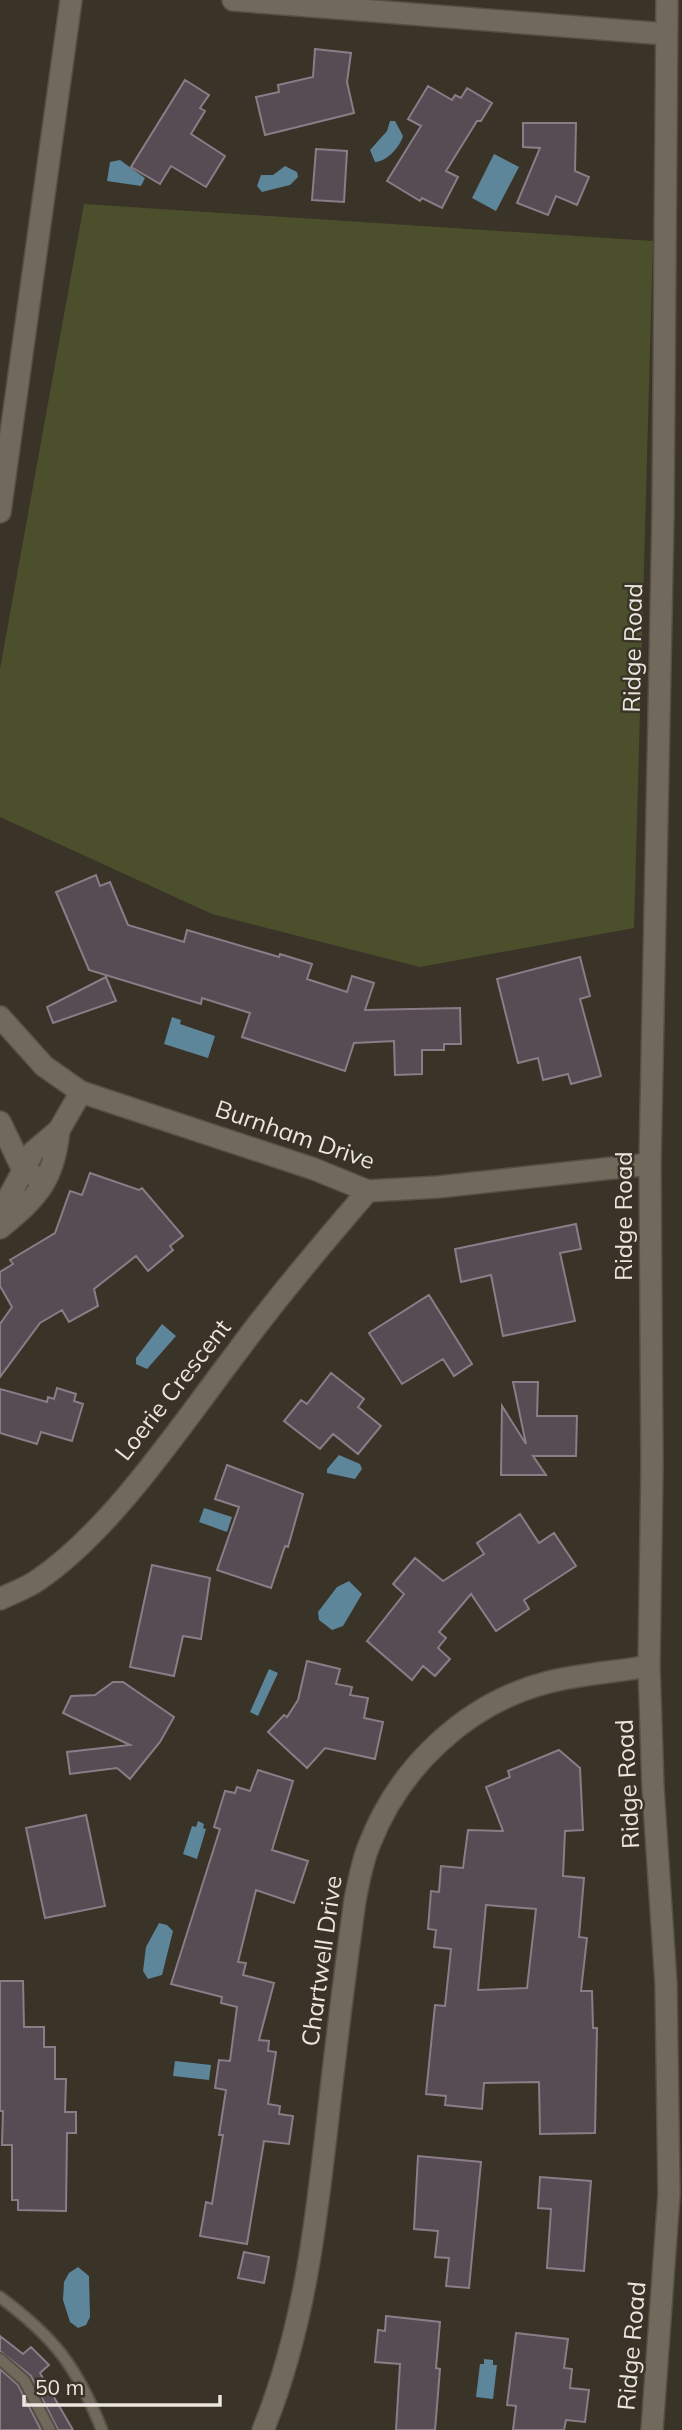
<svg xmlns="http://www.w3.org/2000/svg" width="682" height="2430" font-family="Mulish,sans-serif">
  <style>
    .green { fill: #4c4f2c }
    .water { fill: #5e869b }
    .building { fill: #574b54; stroke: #8b7d87; stroke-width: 2; fill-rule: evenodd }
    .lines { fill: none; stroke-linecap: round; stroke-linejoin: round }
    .lane-casing { stroke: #565046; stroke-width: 14 }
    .street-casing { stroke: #565046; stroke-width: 24 }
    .lane { stroke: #70695c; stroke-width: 10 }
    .street { stroke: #70695c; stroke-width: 21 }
    .labels { text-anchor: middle; stroke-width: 5; stroke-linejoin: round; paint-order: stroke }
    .street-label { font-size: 24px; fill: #ebe6df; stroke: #3a3327 }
  </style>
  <rect width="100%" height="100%" fill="#3a3327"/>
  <!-- green -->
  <path class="green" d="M 84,204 L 653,241 L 634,928 L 420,967 L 212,914 L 0,817 L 0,669 Z"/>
  <!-- water -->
  <path class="water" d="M 390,121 L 395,121 L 403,136 C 400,147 386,162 375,162 L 370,150 L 387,131 Z
    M 494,154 L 519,167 L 496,211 L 472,198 Z
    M 120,160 L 145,178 L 141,186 L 107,181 L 110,162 Z
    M 285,166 L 297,172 L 298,177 L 290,185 L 262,192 L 257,186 L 261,175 L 273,175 Z
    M 172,1017 L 181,1020 L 180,1024 L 215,1036 L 208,1058 L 164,1044 Z
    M 162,1324 L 176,1336 L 147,1369 L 136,1364 L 136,1358 Z
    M 339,1455 L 360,1464 L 362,1469 L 355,1479 L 327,1473 L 327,1469 Z
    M 204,1508 L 232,1517 L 227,1532 L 199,1522 Z
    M 349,1581 L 362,1594 L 343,1626 L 332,1630 L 319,1620 L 318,1612 L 337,1587 Z
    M 269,1669 L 278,1673 L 258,1716 L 250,1712 Z
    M 198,1821 L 204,1824 L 203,1828 L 206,1829 L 197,1859 L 183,1854 L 192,1826 L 196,1827 Z
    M 159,1923 L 167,1925 L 173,1931 L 162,1975 L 148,1979 L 143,1971 L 146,1947 Z
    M 175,2061 L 211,2065 L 209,2080 L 173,2076 Z
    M 78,2267 L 89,2276 L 90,2317 L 86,2325 L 78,2328 L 70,2322 L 63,2300 L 64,2282 L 69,2273 Z
    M 484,2359 L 493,2360 L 493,2365 L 497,2365 L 493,2399 L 476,2397 L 480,2364 L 484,2364 Z"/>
  <!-- building -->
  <path class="building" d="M 315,49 L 351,53 L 347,82 L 354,113 L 265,135 L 256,97 L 279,92 L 278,85 L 313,77 Z
    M 185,80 L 209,95 L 200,108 L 205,111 L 191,134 L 225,156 L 206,187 L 171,166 L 160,184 L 131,167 Z
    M 428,86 L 452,100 L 455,95 L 461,98 L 467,88 L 492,103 L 481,121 L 477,121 L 446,171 L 458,177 L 442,208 L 422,198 L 420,201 L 387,181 L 421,126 L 408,119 Z
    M 523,123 L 576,123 L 575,171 L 589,177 L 577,205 L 556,196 L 548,215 L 517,203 L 540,148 L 523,147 Z
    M 316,149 L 347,151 L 344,202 L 312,200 Z
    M 96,875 L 100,886 L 110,882 L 128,925 L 184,942 L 187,930 L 279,957 L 280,954 L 312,964 L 307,979 L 347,992 L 352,976 L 374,983 L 365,1010 L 460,1008 L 461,1044 L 444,1044 L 444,1050 L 422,1050 L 422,1074 L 395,1075 L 394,1041 L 354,1043 L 345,1071 L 242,1037 L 250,1013 L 202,998 L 201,1004 L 89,970 L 56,892 Z
    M 580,957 L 590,996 L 580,999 L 601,1076 L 571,1084 L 568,1074 L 543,1080 L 538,1058 L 518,1063 L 497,979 Z
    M 106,977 L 116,1001 L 53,1023 L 47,1007 Z
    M 90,1173 L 139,1190 L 142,1188 L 183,1236 L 170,1246 L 173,1250 L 148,1271 L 136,1256 L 94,1289 L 98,1306 L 69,1322 L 62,1310 L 40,1323 L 0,1377 L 0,1324 L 12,1307 L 0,1286 L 0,1272 L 13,1264 L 10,1260 L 55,1233 L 70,1191 L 82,1195 Z
    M 576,1224 L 581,1249 L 560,1253 L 575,1321 L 503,1336 L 491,1275 L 461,1282 L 455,1249 Z
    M 429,1295 L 472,1364 L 454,1376 L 443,1359 L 402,1384 L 369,1333 Z
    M 331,1373 L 364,1399 L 358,1407 L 381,1426 L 358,1454 L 333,1434 L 320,1449 L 284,1421 L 301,1400 L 307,1404 Z
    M 513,1382 L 538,1382 L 537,1416 L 577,1416 L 576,1456 L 533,1456 L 546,1475 L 501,1475 L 502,1406 L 526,1444 Z
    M 57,1388 L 76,1394 L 74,1401 L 83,1404 L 72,1441 L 41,1432 L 37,1444 L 0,1433 L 0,1389 L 47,1402 L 48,1397 L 54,1399 Z
    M 227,1465 L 303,1494 L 288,1547 L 285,1546 L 271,1588 L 217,1570 L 239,1507 L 215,1499 Z
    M 520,1514 L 539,1543 L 554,1533 L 576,1566 L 524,1600 L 529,1609 L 496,1631 L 471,1594 L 439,1632 L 446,1638 L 438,1648 L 450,1659 L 435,1676 L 423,1666 L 412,1680 L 367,1641 L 404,1594 L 393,1584 L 415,1558 L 443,1581 L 484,1554 L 477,1543 Z
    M 152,1565 L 210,1578 L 201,1639 L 183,1636 L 174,1676 L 130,1667 Z
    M 307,1661 L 340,1669 L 336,1684 L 352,1687 L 350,1695 L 368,1698 L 364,1718 L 383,1722 L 375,1759 L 325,1748 L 307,1768 L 268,1732 L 284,1715 L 287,1717 L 298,1700 Z
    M 113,1682 L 123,1682 L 174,1717 L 160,1742 L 130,1779 L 117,1768 L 70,1774 L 67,1752 L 130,1745 L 63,1713 L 71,1696 L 95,1695 Z
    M 559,1750 L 580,1768 L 583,1830 L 565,1831 L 563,1876 L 584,1878 L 579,1937 L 587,1938 L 581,1991 L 592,1991 L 593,2028 L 597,2028 L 595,2133 L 540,2134 L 539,2082 L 484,2083 L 482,2109 L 445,2105 L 446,2096 L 426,2094 L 435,2005 L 445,2006 L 451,1949 L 434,1947 L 436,1930 L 428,1929 L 431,1891 L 439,1892 L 441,1866 L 463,1868 L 468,1830 L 503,1831 L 486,1787 L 510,1777 L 508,1771 ZM 486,1905 L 536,1909 L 527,1988 L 478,1990 Z
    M 258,1770 L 293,1781 L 272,1850 L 308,1861 L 294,1903 L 256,1890 L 238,1962 L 246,1963 L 243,1975 L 274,1983 L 259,2040 L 269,2041 L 268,2051 L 276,2052 L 268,2104 L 280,2106 L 279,2114 L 293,2116 L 289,2144 L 264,2141 L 247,2244 L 200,2236 L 206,2202 L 212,2204 L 223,2135 L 219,2135 L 226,2090 L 215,2088 L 219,2060 L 230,2061 L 237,2007 L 221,2003 L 222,1997 L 171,1984 L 220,1829 L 214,1827 L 225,1791 L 235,1793 L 237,1787 L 250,1791 Z
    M 86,1815 L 105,1906 L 45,1918 L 26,1828 Z
    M 0,1981 L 23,1981 L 24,2027 L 44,2027 L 44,2047 L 55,2047 L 55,2079 L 66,2079 L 65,2112 L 76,2112 L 76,2133 L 67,2133 L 66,2211 L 18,2210 L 18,2200 L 12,2200 L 12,2145 L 2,2145 L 3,2111 L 0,2111 Z
    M 418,2156 L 481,2162 L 469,2288 L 446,2286 L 449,2258 L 435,2257 L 438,2231 L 414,2229 Z
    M 540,2177 L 591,2181 L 584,2271 L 547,2268 L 551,2209 L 538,2208 Z
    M 244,2252 L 269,2257 L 264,2283 L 238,2278 Z
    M 386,2316 L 440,2322 L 436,2368 L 440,2369 L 435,2430 L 396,2430 L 400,2364 L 375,2362 L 378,2330 L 385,2331 Z
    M 516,2333 L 568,2339 L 564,2368 L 572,2369 L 570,2388 L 589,2390 L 585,2422 L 566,2420 L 564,2430 L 513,2430 L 516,2406 L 507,2405 Z
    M 0,2336 L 23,2354 L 31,2347 L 49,2365 L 40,2373 L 73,2430 L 58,2430 L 31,2376 L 0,2351 Z
    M 0,2369 L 18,2385 L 41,2430 L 0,2430 Z"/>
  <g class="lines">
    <!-- lane casing -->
    <g class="lane-casing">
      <path id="lane" d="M 0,2297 C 55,2338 77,2367 102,2430
        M 0,2359 L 24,2380 L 50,2430"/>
    </g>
    <!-- street casing -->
    <g class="street-casing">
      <path id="street" d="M 233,0 L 666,34
        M 0,512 L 71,0
        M 0,1017 L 44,1066 L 81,1092 L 314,1169 L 368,1191 L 438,1187 L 650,1164
        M 0,1122 L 23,1170 L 33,1175
        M 1,1227 L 10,1195 L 33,1152 L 59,1130 L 81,1092
        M 0,1228 C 38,1197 54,1180 59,1130
        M 0,1599 C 12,1593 27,1588 38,1580 C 112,1530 182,1424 237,1352 C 278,1296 323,1243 368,1191
        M 263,2430 C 304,2330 316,2224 328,2117 C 336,2045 345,1972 355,1900 C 359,1881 362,1861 370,1843 C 400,1766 468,1702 549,1682 C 581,1674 616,1672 649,1666
        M 652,2430 L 669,2194 L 666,1984 L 653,1788 L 649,1666 L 652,1467 L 650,1164 L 663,516 L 667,0"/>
    </g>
    <!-- lane -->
    <use href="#lane" class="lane"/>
    <!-- street -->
    <use href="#street" class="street"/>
  </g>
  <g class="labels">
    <!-- street labels -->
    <g class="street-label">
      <text transform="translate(633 648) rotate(-89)" y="8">Ridge Road</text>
      <text transform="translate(295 1135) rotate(19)" y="8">Burnham Drive</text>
      <text transform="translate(624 1216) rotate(-90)" y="8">Ridge Road</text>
      <text transform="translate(173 1390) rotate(-52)" y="8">Loerie Crescent</text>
      <text transform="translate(628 1784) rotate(-93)" y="8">Ridge Road</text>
      <text transform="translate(322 1961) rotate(-82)" y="8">Chartwell Drive</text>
      <text transform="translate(632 2346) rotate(-85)" y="8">Ridge Road</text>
    </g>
  </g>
  <!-- scale -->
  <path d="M24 2395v10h196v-10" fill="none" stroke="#ebe6df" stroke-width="3.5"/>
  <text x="35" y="2395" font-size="21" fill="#ebe6df" stroke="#3a3327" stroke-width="5" paint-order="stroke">50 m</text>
</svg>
